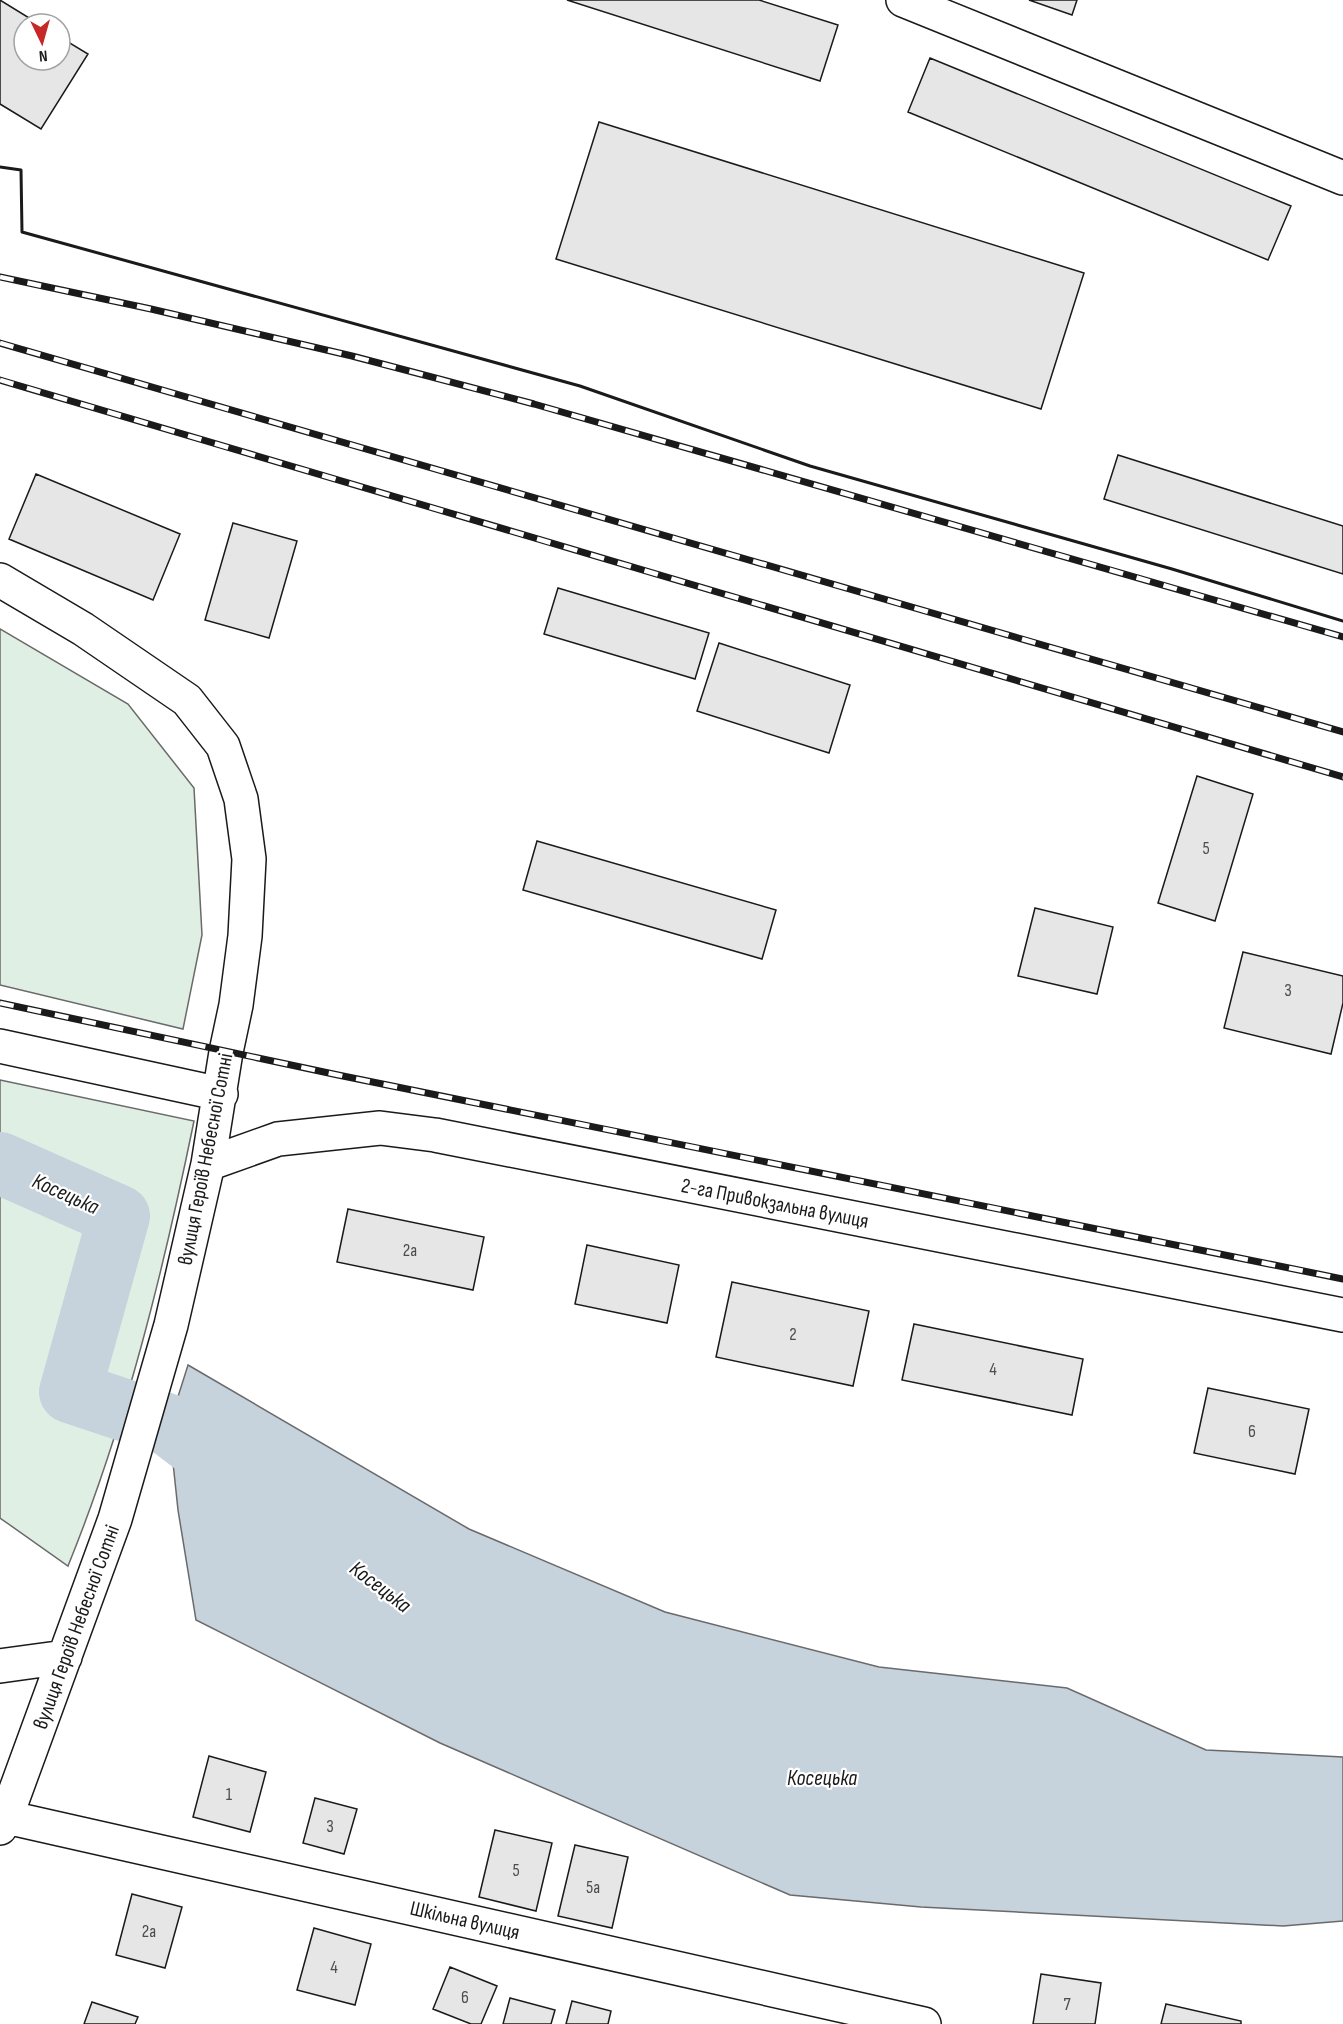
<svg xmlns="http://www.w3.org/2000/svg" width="1343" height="2024" font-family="'Sofia Sans Condensed',sans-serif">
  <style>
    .green { fill: #e0efe3; stroke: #6a6a6a; stroke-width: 1.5 }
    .water { fill: #c6d2dc; stroke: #6a6a6a; stroke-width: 1.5 }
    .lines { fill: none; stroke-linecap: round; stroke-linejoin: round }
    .river { stroke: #c6d2dc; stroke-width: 62 }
    .building { fill: #e6e6e6; stroke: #1a1a1a; stroke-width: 1.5 }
    .minor-casing { stroke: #1a1a1a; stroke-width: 36 }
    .minor { stroke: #fff; stroke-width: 33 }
    .rail-casing { stroke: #1a1a1a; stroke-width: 7 }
    .rail { stroke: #fff; stroke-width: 4.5; stroke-dasharray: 14; stroke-linecap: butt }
    .wall { stroke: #1a1a1a; stroke-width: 3 }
    .labels { text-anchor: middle; stroke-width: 4.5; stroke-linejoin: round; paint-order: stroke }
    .number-label { font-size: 18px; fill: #4d4d4d }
    .street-label { font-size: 21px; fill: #1a1a1a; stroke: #fff }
    .water-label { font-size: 22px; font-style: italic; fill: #1a1a1a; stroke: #fff }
  </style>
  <rect width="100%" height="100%" fill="#fff"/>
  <!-- green -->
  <path class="green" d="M 0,629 L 128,704 L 194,788 L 202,935 L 183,1029 L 0,985 Z
    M 0,1080 L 194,1121 C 163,1272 126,1423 68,1566 L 0,1518 Z"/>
  <!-- water -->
  <path class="water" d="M 188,1365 L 469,1529 L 665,1612 L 879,1667 L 1067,1688 L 1206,1750 L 1343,1757 L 1343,1921 L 1283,1926 L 921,1907 L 790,1895 L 440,1743 L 196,1620 L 178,1510 L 169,1425 Z"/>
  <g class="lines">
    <!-- river -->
    <path class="river" d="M 0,1163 L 119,1216 L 70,1392 L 169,1425 L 237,1477"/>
  </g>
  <!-- building -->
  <path class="building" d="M 0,0 L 39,24 L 24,24 L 24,60 L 60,60 L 60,37 L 88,54 L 41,129 L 0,104 Z
    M 567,0 L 759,0 L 838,25 L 820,81 Z
    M 1029,0 L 1077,0 L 1072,15 Z
    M 930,58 L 1291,206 L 1268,260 L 908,112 Z
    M 599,122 L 1084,273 L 1041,409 L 556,259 Z
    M 1118,455 L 1343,526 L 1343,574 L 1104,499 Z
    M 36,474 L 180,534 L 153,600 L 9,539 Z
    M 233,523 L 297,541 L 269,638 L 205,620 Z
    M 558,588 L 709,633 L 695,679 L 544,634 Z
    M 719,643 L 850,685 L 829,753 L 697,711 Z
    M 1197,776 L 1253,794 L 1215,921 L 1158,903 Z
    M 537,841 L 776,910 L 762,959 L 523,890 Z
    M 1035,908 L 1113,927 L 1097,994 L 1018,976 Z
    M 1243,952 L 1343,976 L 1343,1003 L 1331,1054 L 1224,1028 Z
    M 348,1209 L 484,1237 L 473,1290 L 337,1262 Z
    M 587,1245 L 679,1265 L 667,1323 L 575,1304 Z
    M 732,1282 L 869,1311 L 853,1386 L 716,1357 Z
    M 914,1324 L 1083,1359 L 1072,1415 L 902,1380 Z
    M 1208,1388 L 1309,1409 L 1295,1474 L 1194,1453 Z
    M 209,1756 L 266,1772 L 250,1832 L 193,1817 Z
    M 315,1798 L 357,1809 L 344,1854 L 303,1843 Z
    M 495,1830 L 552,1843 L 536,1911 L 479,1897 Z
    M 575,1845 L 628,1857 L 612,1928 L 558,1916 Z
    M 132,1894 L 182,1907 L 165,1968 L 116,1955 Z
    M 314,1928 L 371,1944 L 355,2005 L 297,1990 Z
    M 450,1967 L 497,1986 L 481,2024 L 471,2024 L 433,2009 Z
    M 1041,1974 L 1101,1983 L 1095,2024 L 1033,2024 Z
    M 510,1998 L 555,2010 L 551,2024 L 503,2024 Z
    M 572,2001 L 611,2011 L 608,2024 L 566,2024 Z
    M 92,2002 L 138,2017 L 135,2024 L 84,2024 Z
    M 1166,2004 L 1241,2021 L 1241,2024 L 1161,2024 Z"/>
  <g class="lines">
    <!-- minor casing -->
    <g class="minor-casing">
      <path id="minor" d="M 903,0 L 1343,178
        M 0,580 L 83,629 L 187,700 L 223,746 L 241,799 L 249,859 L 245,936 L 236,1005 L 226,1052 L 208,1164 L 171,1325 L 115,1519 L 6,1817 L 0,1828
        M 0,1046 L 221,1094
        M 208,1164 L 278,1139 L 380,1128 L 435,1135 L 1343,1315
        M 0,1666 L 65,1657
        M 6,1817 L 924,2024"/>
    </g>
    <!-- minor -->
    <use href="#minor" class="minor"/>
    <!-- rail casing -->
    <g class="rail-casing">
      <path id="rail" d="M 0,277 L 151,309 L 352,356 L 534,404 L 1343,637
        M 0,343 L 1343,732
        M 0,380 L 1343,777
        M 0,1003 L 338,1075 L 1343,1279"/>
    </g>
    <!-- rail -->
    <use href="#rail" class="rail"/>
    <!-- wall -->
    <path class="wall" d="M 0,167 L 21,170 L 22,232 L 580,386 L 810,466 L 1172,569 L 1343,621"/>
  </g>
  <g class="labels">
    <!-- number labels -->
    <g class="number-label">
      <text x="1206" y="854">5</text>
      <text x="1288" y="996">3</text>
      <text x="410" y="1256">2а</text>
      <text x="793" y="1340">2</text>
      <text x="993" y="1375">4</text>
      <text x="1252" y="1437">6</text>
      <text x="229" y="1800">1</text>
      <text x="330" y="1832">3</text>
      <text x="516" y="1876">5</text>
      <text x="593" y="1893">5а</text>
      <text x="149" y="1937">2а</text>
      <text x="334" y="1973">4</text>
      <text x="465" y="2003">6</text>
      <text x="1067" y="2010">7</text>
    </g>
    <!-- street labels -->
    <g class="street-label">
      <text transform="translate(205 1159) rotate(-79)" y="7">вулиця Героїв Небесної Сотні</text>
      <text transform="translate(775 1203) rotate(11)" y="7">2-га Привокзальна вулиця</text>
      <text transform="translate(76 1627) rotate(-70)" y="7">вулиця Героїв Небесної Сотні</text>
      <text transform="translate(465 1920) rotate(13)" y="7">Шкільна вулиця</text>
    </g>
    <!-- water labels -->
    <g class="water-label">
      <text transform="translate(66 1193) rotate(24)" y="8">Косецька</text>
      <text transform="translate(381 1586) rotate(37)" y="8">Косецька</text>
      <text x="822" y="1785">Косецька</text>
    </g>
  </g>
  <!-- north arrow -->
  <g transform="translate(42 42) rotate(175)"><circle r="28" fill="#ffffff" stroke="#a3a3a3" stroke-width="1.5"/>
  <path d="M0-4.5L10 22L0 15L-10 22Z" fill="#c62828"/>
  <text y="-9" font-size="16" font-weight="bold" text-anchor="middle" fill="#1a1a1a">N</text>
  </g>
</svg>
